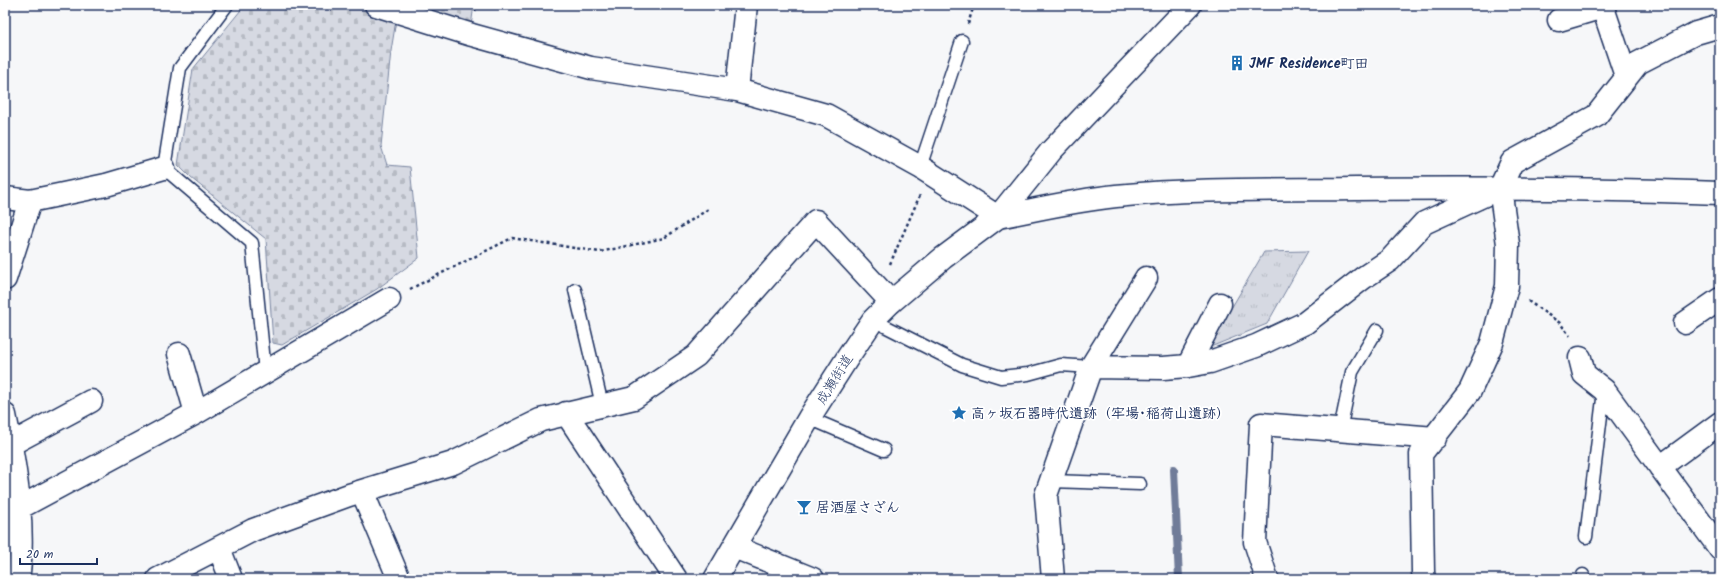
<svg xmlns="http://www.w3.org/2000/svg" width="1725" height="584" font-family="Kalam,'Klee One',sans-serif">
  <style>
    .cemetery { fill: url(#cemetery-stones); stroke: #7884a0 }
    .park { fill: url(#park-tufts); stroke: #7884a0 }
    .lines { fill: none; stroke-linecap: round; stroke-linejoin: round }
    .stream { stroke: #707c99; stroke-width: 8 }
    .lane-casing { stroke: #1b2f5e; stroke-width: 15 }
    .street-casing { stroke: #1b2f5e; stroke-width: 25 }
    .secondary-casing { stroke: #1b2f5e; stroke-width: 25 }
    .path { stroke: #1b2f5e; stroke-width: 2.5; stroke-dasharray: 3 3; stroke-linecap: butt }
    .lane { stroke: #fff; stroke-width: 12 }
    .street { stroke: #fff; stroke-width: 22 }
    .secondary { stroke: #fff; stroke-width: 22 }
    .labels { text-anchor: middle; stroke-width: 3.5; stroke-linejoin: round; paint-order: stroke }
    .poi-label { font-size: 14px; font-weight: bold; fill: #1b2f5e; stroke: #fff; text-anchor: start }
    .street-label { font-size: 14px; fill: #1b2f5e; stroke: #fff }
  </style>
  <defs>
    <pattern id="cemetery-stones" width="16" height="16" patternUnits="userSpaceOnUse"><rect width="16" height="16" fill="#d6d9e2"/><path d="M2 7V4a2 2 0 0 1 4 0v3zM10 15v-3a2 2 0 0 1 4 0v3z" fill="#b7bbc4"/></pattern>
    <pattern id="park-tufts" width="24" height="20" patternUnits="userSpaceOnUse"><rect width="24" height="20" fill="#d6d9e2"/><path d="M3 7l-1-3M5 7V3M7 7l1-3M15 17l-1-3M17 17v-4M19 17l1-3" fill="none" stroke="#b7bbc4"/></pattern>
  </defs>
  <rect width="100%" height="100%" fill="#f6f7f9"/>
  <filter id="ink" filterUnits="userSpaceOnUse"><feTurbulence type="fractalNoise" baseFrequency=".025" numOctaves="2"/><feDisplacementMap in="SourceGraphic" scale="8" xChannelSelector="R" yChannelSelector="G"/><feConvolveMatrix kernelMatrix="1 2 1 2 8 2 1 2 1" color-interpolation-filters="sRGB"/></filter>
  <g filter="url(#ink)">
    <!-- cemetery -->
    <path class="cemetery" d="M 245,5 L 474,5 L 471,26 L 398,8 L 391,51 L 381,146 L 387,165 L 410,167 L 419,258 L 377,289 L 282,345 L 273,343 L 266,239 L 191,178 L 178,165 L 193,69 Z"/>
    <!-- park -->
    <path class="park" d="M 1308,251 L 1267,324 L 1208,348 L 1264,252 Z"/>
    <g class="lines">
      <!-- stream -->
      <path class="stream" d="M 1174,469 L 1179,579"/>
      <!-- lane casing -->
      <g class="lane-casing">
        <path id="lane" d="M 227,5 L 180,68 L 164,168 L 252,243 L 265,372
          M 920,167 L 962,41
          M 575,290 L 602,405
          M 873,320 L 962,365 L 1001,377 L 1028,374 L 1061,365 L 1091,367
          M 809,418 L 884,450
          M 1340,430 L 1352,372 L 1377,330
          M 1051,481 L 1140,484
          M 1586,537 L 1604,391
          M 1583,579 L 1583,575"/>
      </g>
      <!-- street casing -->
      <g class="street-casing">
        <path id="street" d="M 376,5 L 472,35 L 591,68 L 737,90 L 826,115 L 920,167 L 998,217
          M 1602,5 L 1626,76
          M 1559,20 L 1603,7
          M 737,90 L 746,5
          M 5,198 L 30,201 L 106,185 L 164,168
          M 1146,278 L 1091,367 L 1163,368 L 1188,366 L 1210,362 L 1256,346 L 1305,323 L 1363,278 L 1390,260 L 1424,223 L 1500,188
          M 5,279 L 30,201
          M 1685,323 L 1720,299
          M 179,354 L 196,413
          M 1580,358 L 1584,374 L 1604,390 L 1720,549
          M 1188,366 L 1220,304
          M 566,413 L 676,579
          M 5,415 C 15,464 26,529 18,579
          M 11,444 L 91,401
          M 1660,467 L 1720,423
          M 362,491 L 399,579
          M 19,508 L 196,413 L 389,299
          M 734,547 L 813,579
          M 219,548 L 231,579
          M 158,579 L 253,530 L 349,495 L 453,463 L 541,420 L 634,398 L 696,356 L 816,221 L 891,302
          M 1053,579 L 1046,495 L 1091,367
          M 1267,579 L 1255,542 L 1261,424 L 1435,438
          M 1424,579 L 1423,572 L 1421,454 L 1470,391 L 1492,343 L 1507,286 L 1508,244 L 1500,188 L 1512,162 L 1596,116 L 1638,63 L 1696,33 L 1720,26"/>
      </g>
      <!-- secondary casing -->
      <g class="secondary-casing">
        <path id="secondary" d="M 998,217 C 1038,209 1076,200 1116,196 C 1196,188 1276,190 1356,189 C 1478,188 1599,188 1720,193
          M 715,579 L 809,418 L 848,357 L 873,320 L 891,302 L 943,258 L 998,217 L 1051,151 L 1190,5"/>
      </g>
      <!-- path -->
      <path class="path" d="M 475,11 L 476,5
        M 968,24 L 974,5
        M 890,264 L 920,195
        M 410,289 L 512,238 L 600,252 L 664,238 L 710,208
        M 1528,301 L 1560,323 L 1570,336"/>
      <!-- lane -->
      <use href="#lane" class="lane"/>
      <!-- street -->
      <use href="#street" class="street"/>
      <!-- secondary -->
      <use href="#secondary" class="secondary"/>
    </g>
  </g>
  <!-- icons -->
  <defs>
    <g id="building-bare" transform="scale(1.2)"><path d="M-4-6H4V6H1V3H-1V6H-4ZM-2.5-4.3h1.7v1.8h-1.7ZM.8-4.3h1.7v1.8H.8ZM-2.5-1h1.7V.8h-1.7ZM.8-1h1.7V.8H.8Z" fill="#1f6fb2" stroke="#fff" stroke-width="2.5" paint-order="stroke"/></g>
    <g id="sight-bare" transform="scale(1.2)"><path d="M0-6L1.8-2.2L6-1.7L2.9 1.2L3.7 5.4L0 3.3L-3.7 5.4L-2.9 1.2L-6-1.7L-1.8-2.2Z" fill="#1f6fb2" stroke="#fff" stroke-width="2.5" paint-order="stroke"/></g>
    <g id="bar-bare" transform="scale(1.2)"><path d="M-6-5H6L.8 .8V4.5H3.5V6h-7V4.5H-.8V.8Z" fill="#1f6fb2" stroke="#fff" stroke-width="2.5" paint-order="stroke"/></g>
  </defs>
  <g fill-rule="evenodd">
    <use href="#building-bare" x="1237" y="63"/>
    <use href="#sight-bare" x="959" y="413"/>
    <use href="#bar-bare" x="804" y="507"/>
  </g>
  <g class="labels">
    <!-- poi labels -->
    <g class="poi-label">
      <text x="1249" y="68">JMF Residence町田</text>
      <text x="971" y="418">高ヶ坂石器時代遺跡（牢場･稲荷山遺跡）</text>
      <text x="816" y="512">居酒屋さざん</text>
    </g>
    <!-- street labels -->
    <g class="street-label">
      <text transform="translate(834 379) rotate(-58)" y="5">成瀬街道</text>
    </g>
  </g>
  <!-- margin -->
  <rect width="1725" height="584" fill="none" stroke="#fff" stroke-width="20"/>
  <rect x="10" y="10" width="1705" height="564" fill="none" stroke="#1b2f5e" stroke-width="1.5" filter="url(#ink)"/>
  <!-- scale -->
  <path d="M20 558v6h77v-6" fill="none" stroke="#1b2f5e" stroke-width="2"/>
  <text x="26" y="558" font-size="12" fill="#1b2f5e" stroke="#ffffff" stroke-width="3" paint-order="stroke">20 m</text>
</svg>
